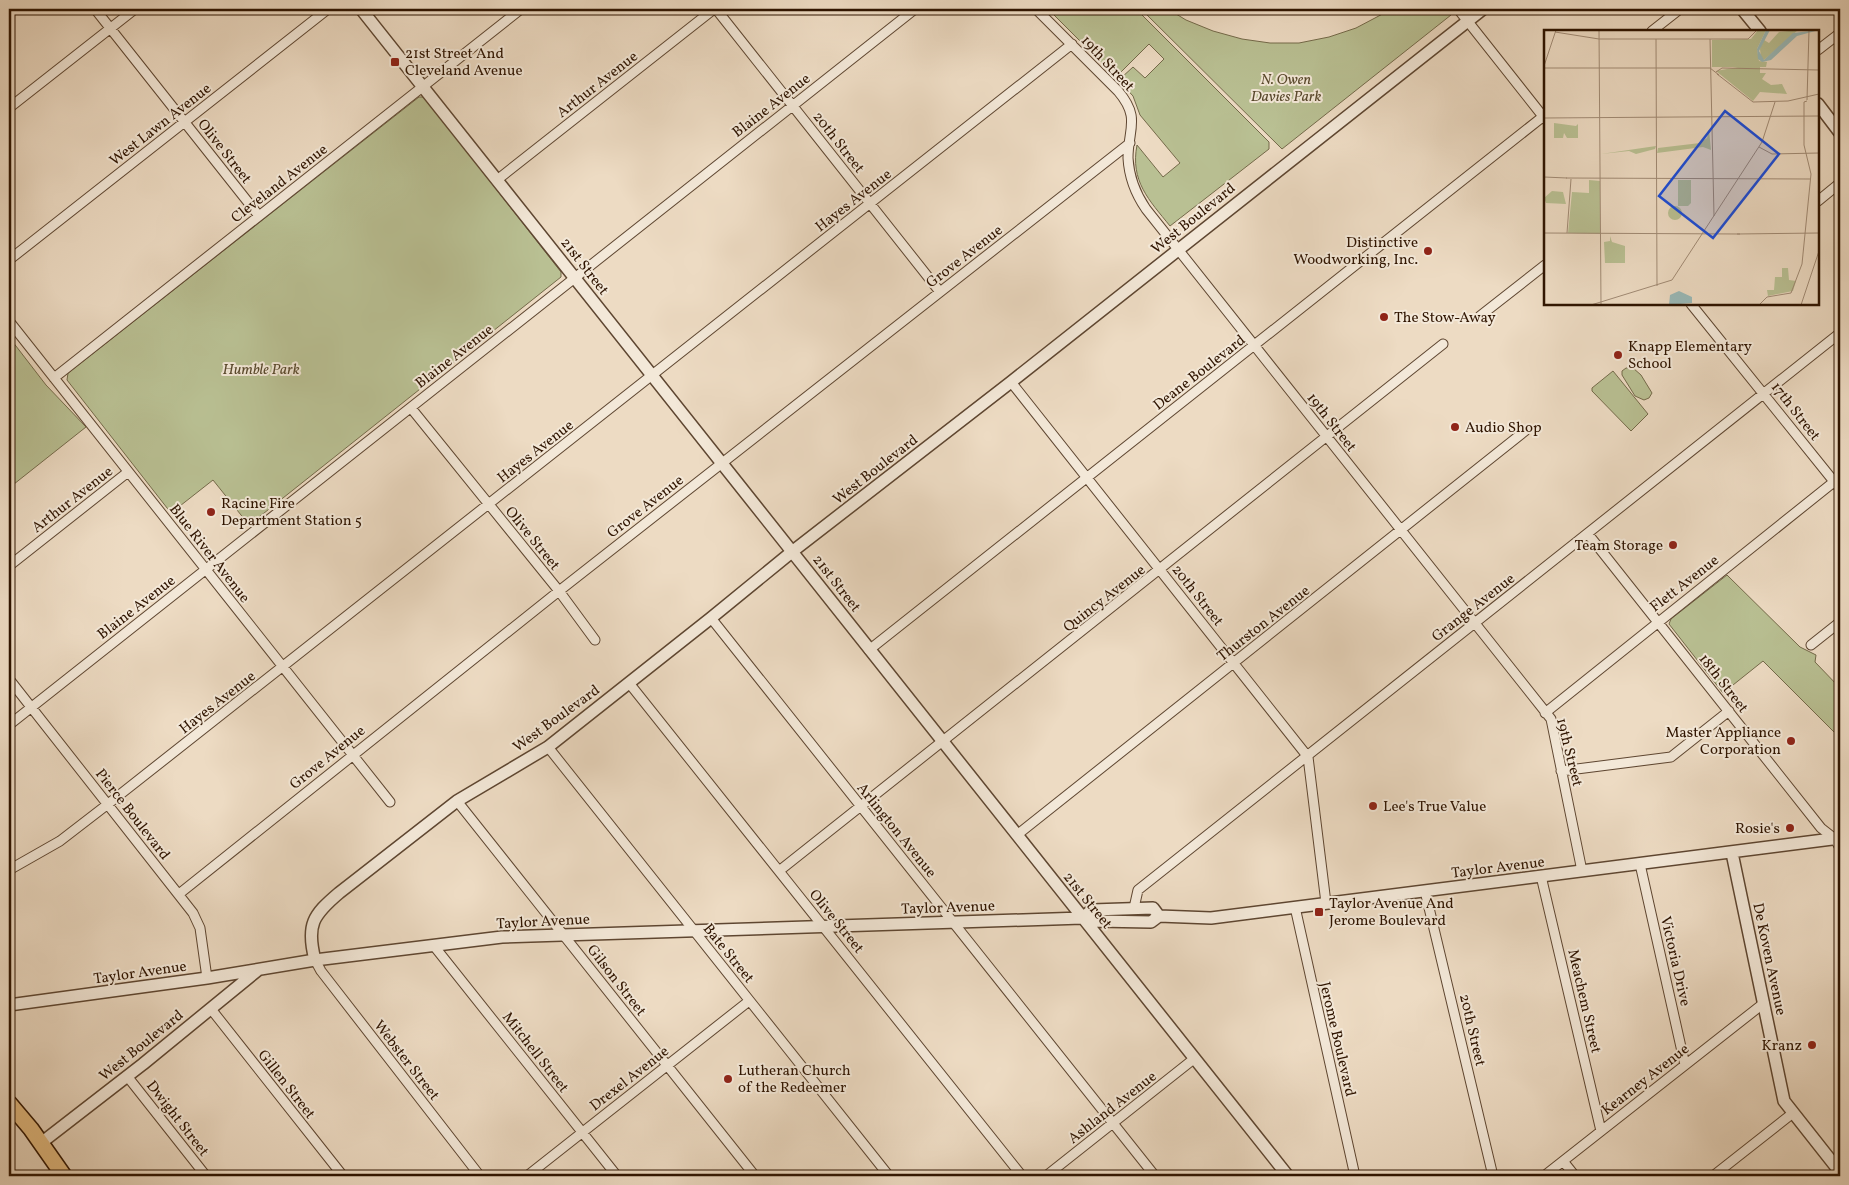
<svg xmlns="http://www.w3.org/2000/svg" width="1849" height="1185" font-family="Vollkorn,serif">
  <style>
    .green { fill: #b9c093; stroke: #746a4a }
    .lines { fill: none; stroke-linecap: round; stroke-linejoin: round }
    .minor-casing { stroke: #5e4631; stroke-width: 11 }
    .tertiary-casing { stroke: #5e4631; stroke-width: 14 }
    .primary-casing { stroke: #2f1400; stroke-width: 18 }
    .minor { stroke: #f3e8d8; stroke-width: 9 }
    .tertiary { stroke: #f3e8d8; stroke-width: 11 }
    .primary { stroke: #e6be82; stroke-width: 15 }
    .poi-dot { fill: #8f2418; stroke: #f3e8d8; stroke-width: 2 }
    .labels { text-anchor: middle; stroke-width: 4; stroke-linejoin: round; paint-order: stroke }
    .poi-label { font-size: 15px; fill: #2f1400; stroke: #f3e8d8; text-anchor: start }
    .street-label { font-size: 15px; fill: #2f1400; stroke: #f3e8d8 }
    .park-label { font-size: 15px; font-style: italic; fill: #58482c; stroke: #f3e8d8 }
    .inset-road { fill: none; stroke: #a18b75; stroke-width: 1 }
    .view { fill: #1d4ed8; fill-opacity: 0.15; stroke: #1d4ed8; stroke-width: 2.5 }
    .inset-edge { fill: none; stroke: #2f1400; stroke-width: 2.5 }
  </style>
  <rect width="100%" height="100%" fill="#eddbc3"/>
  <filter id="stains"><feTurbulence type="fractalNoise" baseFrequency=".004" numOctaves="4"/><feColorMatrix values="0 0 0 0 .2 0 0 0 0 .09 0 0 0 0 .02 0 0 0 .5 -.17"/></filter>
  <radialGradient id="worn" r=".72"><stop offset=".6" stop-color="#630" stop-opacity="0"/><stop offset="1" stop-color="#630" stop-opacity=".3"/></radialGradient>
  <!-- green -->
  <path class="green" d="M 1048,9 L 1136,9 L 1269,142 L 1269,149 L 1170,226 C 1149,200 1130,181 1137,145 L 1163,177 L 1180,163 L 1140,115 L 1133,96 L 1120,82 L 1121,78 L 1133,67 L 1145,78 L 1164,59 L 1149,44 L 1116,77 Z
    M 1141,9 L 1168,9 L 1186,20 L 1213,31 L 1242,39 L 1270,43 L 1299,43 L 1329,37 L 1356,28 L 1392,9 L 1447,9 L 1451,15 L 1282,149 Z
    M 419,97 L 424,97 L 561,272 L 561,277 L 249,525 L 213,480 L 171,513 L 67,380 L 68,373 Z
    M 9,337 L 46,385 L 86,427 L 9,488 Z
    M 1626,368 L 1633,368 L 1641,375 L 1652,393 L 1649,398 L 1644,400 L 1635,396 L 1622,375 L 1622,371 Z
    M 1613,371 L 1648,414 L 1631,431 L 1592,391 L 1592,388 Z
    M 1727,575 L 1800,647 L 1816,655 L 1815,662 L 1840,688 L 1840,737 L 1838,736 L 1763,661 L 1723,693 L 1669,624 L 1671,619 Z"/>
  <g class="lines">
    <!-- minor casing -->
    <g class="minor-casing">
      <path id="minor" d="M 95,9 L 259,216
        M 716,9 L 940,292
        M 1036,9 L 1118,91 C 1141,118 1128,129 1128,158 C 1129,177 1135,193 1146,209 L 1551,719 L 1582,871
        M 1458,9 L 1545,119
        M 1652,31 L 1680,9
        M 1818,50 L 1840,33
        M 9,108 L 135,9
        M 497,180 L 714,9
        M 1818,201 L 1840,183
        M 9,260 L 328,9
        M 1691,304 L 1840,489
        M 1480,316 L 1545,265
        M 9,321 L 390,802
        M 54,378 L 521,9
        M 1011,382 L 1308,757 L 1326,903
        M 411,408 L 559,591 L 595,640
        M 1588,534 L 1821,828 L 1835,839 L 1840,848
        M 9,566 L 128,472
        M 711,618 L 1155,1176
        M 1811,645 L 1840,622
        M 869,650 L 1545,115
        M 9,679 L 193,913 L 200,928 L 207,978
        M 629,683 L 1022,1176
        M 1545,713 L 1840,477
        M 9,725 L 915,9
        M 548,747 L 889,1176
        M 1561,771 L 1671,757 L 1729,711
        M 457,801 L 755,1176
        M 1017,835 L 1525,431
        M 1640,864 L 1685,1065
        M 9,870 L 60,841 L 108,804 L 1072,44
        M 779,871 L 1443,344
        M 1541,876 L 1601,1131
        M 1425,891 L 1493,1176
        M 179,894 L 559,591 L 1130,143
        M 1295,907 L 1355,1176
        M 1134,908 L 1138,890 L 1840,333
        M 434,946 L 617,1176
        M 315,960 L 321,971 L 480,1176
        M 211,1009 L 343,1176
        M 127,1076 L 206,1176
        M 1563,1161 L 1575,1176
        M 527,1176 L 749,1001
        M 1046,1176 L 1195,1058
        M 1544,1176 L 1764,1003
        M 1713,1176 L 1793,1113"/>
    </g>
    <!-- tertiary casing -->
    <g class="tertiary-casing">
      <path id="tertiary" d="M 361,9 L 1288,1176
        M 1742,9 L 1760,31
        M 1818,104 L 1840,133
        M 1732,853 L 1784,1101 L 1840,1172
        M 1082,918 L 1092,910 L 1153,908 L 1159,916
        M 315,960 C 306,925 313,915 339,893 L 457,801 L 548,747 L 711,618 L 793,551 L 1011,382 L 1483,9
        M 9,1005 L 207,978 L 315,960 L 502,937 L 1082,918 L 1096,921 L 1151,922 L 1159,916 L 1211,918 L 1840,838
        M 41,1143 L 143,1064 L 258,970"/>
    </g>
    <!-- primary casing -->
    <g class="primary-casing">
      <path id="primary" d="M 9,1103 L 31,1129 L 64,1176"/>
    </g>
    <!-- minor -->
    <use href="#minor" class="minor"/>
    <!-- tertiary -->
    <use href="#tertiary" class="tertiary"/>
    <!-- primary -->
    <use href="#primary" class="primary"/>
  </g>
  <!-- markers -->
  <g class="poi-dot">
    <rect x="390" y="57" width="10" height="10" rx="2.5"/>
    <circle cx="1428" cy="251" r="5"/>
    <circle cx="1384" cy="317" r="5"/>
    <circle cx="1618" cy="355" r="5"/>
    <circle cx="1455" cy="427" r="5"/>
    <circle cx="211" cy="512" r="5"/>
    <circle cx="1673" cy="545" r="5"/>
    <circle cx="1791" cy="741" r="5"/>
    <circle cx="1373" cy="806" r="5"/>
    <circle cx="1790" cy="828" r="5"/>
    <rect x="1314" y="907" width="10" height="10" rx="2.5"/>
    <circle cx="1812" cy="1045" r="5"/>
    <circle cx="728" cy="1079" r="5"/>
  </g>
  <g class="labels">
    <!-- poi labels -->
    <g class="poi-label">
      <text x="405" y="58">21st Street And<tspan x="405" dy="17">Cleveland Avenue</tspan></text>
      <text x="1418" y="247" text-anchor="end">Distinctive<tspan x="1418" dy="17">Woodworking, Inc.</tspan></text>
      <text x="1394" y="322">The Stow-Away</text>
      <text x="1628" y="351">Knapp Elementary<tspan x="1628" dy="17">School</tspan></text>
      <text x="1465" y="432">Audio Shop</text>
      <text x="221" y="508">Racine Fire<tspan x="221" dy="17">Department Station 5</tspan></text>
      <text x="1663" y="550" text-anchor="end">Team Storage</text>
      <text x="1781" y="737" text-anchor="end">Master Appliance<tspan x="1781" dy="17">Corporation</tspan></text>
      <text x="1383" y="811">Lee's True Value</text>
      <text x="1780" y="833" text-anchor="end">Rosie's</text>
      <text x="1329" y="908">Taylor Avenue And<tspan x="1329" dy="17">Jerome Boulevard</tspan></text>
      <text x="1802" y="1050" text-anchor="end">Kranz</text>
      <text x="738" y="1075">Lutheran Church<tspan x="738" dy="17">of the Redeemer</tspan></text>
    </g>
    <!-- street labels -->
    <g class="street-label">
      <text transform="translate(1108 63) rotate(47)" y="5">19th Street</text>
      <text transform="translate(597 84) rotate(-38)" y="5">Arthur Avenue</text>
      <text transform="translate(771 105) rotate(-38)" y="5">Blaine Avenue</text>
      <text transform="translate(160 124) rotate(-38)" y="5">West Lawn Avenue</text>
      <text transform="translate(839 142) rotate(52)" y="5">20th Street</text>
      <text transform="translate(225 151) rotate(52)" y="5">Olive Street</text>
      <text transform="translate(279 183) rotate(-38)" y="5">Cleveland Avenue</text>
      <text transform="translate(853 200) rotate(-38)" y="5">Hayes Avenue</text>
      <text transform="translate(1193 218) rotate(-39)" y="5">West Boulevard</text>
      <text transform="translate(964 256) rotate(-38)" y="5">Grove Avenue</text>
      <text transform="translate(585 266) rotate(52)" y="5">21st Street</text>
      <text transform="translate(454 356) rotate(-38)" y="5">Blaine Avenue</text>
      <text transform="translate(1199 372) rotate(-38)" y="5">Deane Boulevard</text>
      <text transform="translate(1796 411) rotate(52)" y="5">17th Street</text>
      <text transform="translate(1332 422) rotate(52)" y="5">19th Street</text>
      <text transform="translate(535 451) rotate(-38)" y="5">Hayes Avenue</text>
      <text transform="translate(875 469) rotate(-38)" y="5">West Boulevard</text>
      <text transform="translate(72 499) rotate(-38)" y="5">Arthur Avenue</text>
      <text transform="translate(645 506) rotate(-38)" y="5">Grove Avenue</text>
      <text transform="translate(533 538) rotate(51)" y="5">Olive Street</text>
      <text transform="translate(210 553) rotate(52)" y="5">Blue River Avenue</text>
      <text transform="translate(837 583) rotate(52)" y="5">21st Street</text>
      <text transform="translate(1684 583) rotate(-38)" y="5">Flett Avenue</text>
      <text transform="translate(1198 595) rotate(52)" y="5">20th Street</text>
      <text transform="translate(1104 598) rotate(-38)" y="5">Quincy Avenue</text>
      <text transform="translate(136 607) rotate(-38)" y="5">Blaine Avenue</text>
      <text transform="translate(1473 607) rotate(-38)" y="5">Grange Avenue</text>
      <text transform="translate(1263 623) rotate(-38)" y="5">Thurston Avenue</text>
      <text transform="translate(1724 683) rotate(52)" y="5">18th Street</text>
      <text transform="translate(217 702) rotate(-38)" y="5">Hayes Avenue</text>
      <text transform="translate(556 718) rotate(-36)" y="5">West Boulevard</text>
      <text transform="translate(1570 752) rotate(76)" y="5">19th Street</text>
      <text transform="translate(327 757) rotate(-39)" y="5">Grove Avenue</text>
      <text transform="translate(133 814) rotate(52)" y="5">Pierce Boulevard</text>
      <text transform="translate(897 830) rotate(51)" y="5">Arlington Avenue</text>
      <text transform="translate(1498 867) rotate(-7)" y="5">Taylor Avenue</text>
      <text transform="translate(1088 900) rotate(51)" y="5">21st Street</text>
      <text transform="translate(948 907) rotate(-2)" y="5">Taylor Avenue</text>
      <text transform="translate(543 921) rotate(-3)" y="5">Taylor Avenue</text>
      <text transform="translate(837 921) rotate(51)" y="5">Olive Street</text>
      <text transform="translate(729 953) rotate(51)" y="5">Bate Street</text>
      <text transform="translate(1770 959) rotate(78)" y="5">De Koven Avenue</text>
      <text transform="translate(1676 961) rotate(77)" y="5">Victoria Drive</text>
      <text transform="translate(140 972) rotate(-8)" y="5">Taylor Avenue</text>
      <text transform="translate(617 980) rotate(52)" y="5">Gilson Street</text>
      <text transform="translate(1585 1001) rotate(77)" y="5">Meachem Street</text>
      <text transform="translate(1473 1030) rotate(77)" y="5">20th Street</text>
      <text transform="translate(1338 1039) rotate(77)" y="5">Jerome Boulevard</text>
      <text transform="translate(141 1045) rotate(-39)" y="5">West Boulevard</text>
      <text transform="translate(536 1052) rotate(52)" y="5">Mitchell Street</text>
      <text transform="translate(407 1060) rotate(52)" y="5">Webster Street</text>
      <text transform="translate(629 1078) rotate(-38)" y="5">Drexel Avenue</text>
      <text transform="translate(1645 1079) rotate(-38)" y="5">Kearney Avenue</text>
      <text transform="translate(287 1084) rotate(52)" y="5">Gillen Street</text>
      <text transform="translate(1112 1107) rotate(-38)" y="5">Ashland Avenue</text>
      <text transform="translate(178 1118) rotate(52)" y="5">Dwight Street</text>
    </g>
    <!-- park labels -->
    <g class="park-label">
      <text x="1286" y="84">N. Owen<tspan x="1286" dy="17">Davies Park</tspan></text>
      <text x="261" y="374">Humble Park</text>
    </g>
  </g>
  <!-- overview -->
  <g transform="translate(1544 30)">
    <rect width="275" height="275" fill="#eddbc3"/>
    <path d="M 214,0 L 222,0 L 213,19 L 215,31 L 223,32 L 222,37 L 216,37 L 216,43 L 222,43 L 218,49 L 227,55 L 238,54 L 243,64 L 216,62 L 209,71 L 172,41 L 194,37 L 168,37 L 168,10 L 207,9 ZM 226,0 L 220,10 L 225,13 L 235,2 L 254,0 L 220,30 L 217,28 L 216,19 L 217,14 ZM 10,93 L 32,96 L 34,94 L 34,108 L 23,108 L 20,103 L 19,108 L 10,108 ZM 165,100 L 167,120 L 159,117 L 113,123 L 114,118 L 156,113 L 163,108 ZM 112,116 L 111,119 L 92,124 L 85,121 L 57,124 ZM 45,150 L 56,151 L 56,204 L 24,203 L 28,162 L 45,163 ZM 134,150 L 147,150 L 147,173 L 144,176 L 134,176 ZM 8,161 L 19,162 L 22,174 L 2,173 L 0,168 ZM124 183a7 7 0 1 1 14 0a7 7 0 1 1-14 0ZM 66,206 L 68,212 L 81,216 L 81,233 L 61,233 L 60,212 L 66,211 ZM 238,238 L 244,238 L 245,250 L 252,251 L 249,261 L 224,266 L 223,260 L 230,260 L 231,247 L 238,247 Z" fill="#b9c093"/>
    <path d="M 222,0 L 226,0 L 215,21 L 220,30 L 249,3 L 275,0 L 253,6 L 227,30 L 218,32 L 214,29 L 213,19 ZM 135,261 L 148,267 L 148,273 L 125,275 L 126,265 Z" fill="#9abab9"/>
    <path class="inset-road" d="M 55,0 L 57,275M 11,2 L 55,9 L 204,9 L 213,0M 112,9 L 113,256M 166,9 L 170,186M 0,36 L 12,0M 0,38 L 166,38 L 175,45M 172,42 L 178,38 L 275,40M 173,44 L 209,72 L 244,71 L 275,64M 263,70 L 265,0M 0,88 L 275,86M 215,117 L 228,124 L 275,123M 0,147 L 23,148M 22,148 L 266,149M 0,203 L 196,204M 23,203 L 27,149M 193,204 L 275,203M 47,275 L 128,250 L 218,112 L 231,72M 215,275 L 223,267 L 247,263 L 258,234 L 267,144 L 260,115 L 260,72 L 263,71M 257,275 L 275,221"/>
    <path class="view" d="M 181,81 L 235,124 L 169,208 L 115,166 Z"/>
    <rect width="275" height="275" class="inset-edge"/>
  </g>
  <!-- margin -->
  <rect width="1849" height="1185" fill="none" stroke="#eddbc3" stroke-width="30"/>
  <rect x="10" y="10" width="1829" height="1165" fill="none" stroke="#2f1400" stroke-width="2.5"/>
  <rect x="15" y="15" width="1819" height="1155" fill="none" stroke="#2f1400"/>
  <rect width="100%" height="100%" filter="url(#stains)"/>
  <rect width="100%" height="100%" fill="url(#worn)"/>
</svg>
